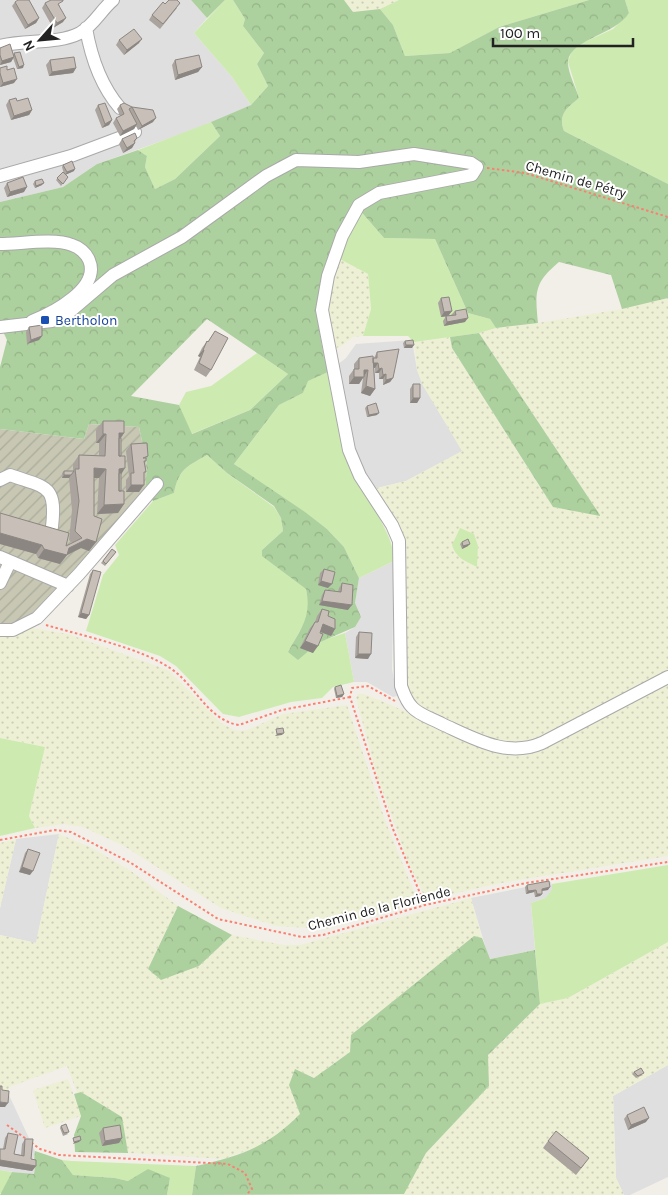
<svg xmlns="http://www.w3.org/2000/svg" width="668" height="1195" font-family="Karla,sans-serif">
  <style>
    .residential { fill: #e0dfdf }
    .construction { fill: url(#construction-furrows) }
    .farmland { fill: url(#farmland-dots) }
    .grass { fill: #cdebb0 }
    .forest { fill: url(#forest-crowns); fill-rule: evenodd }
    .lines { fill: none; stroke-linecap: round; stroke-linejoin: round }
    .minor-casing { stroke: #a9a9a9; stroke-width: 14 }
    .path { stroke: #fa8072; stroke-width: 2; stroke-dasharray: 2.5 2.5; stroke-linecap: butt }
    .minor { stroke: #fff; stroke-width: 12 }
    .wall { fill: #aba49e }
    .shaded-wall { fill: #8b8681 }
    .building { fill: #c7bfb8; stroke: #8b8681 }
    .transit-dot { fill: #1a4fb4; stroke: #fff; stroke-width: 2 }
    .labels { text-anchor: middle; stroke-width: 4; stroke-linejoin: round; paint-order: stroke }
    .street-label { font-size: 14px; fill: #222; stroke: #fff }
    .transit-label { font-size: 14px; fill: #164399; stroke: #fff; text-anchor: start }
  </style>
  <defs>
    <pattern id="construction-furrows" width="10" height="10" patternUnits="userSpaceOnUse" patternTransform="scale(1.25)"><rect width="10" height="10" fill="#c7c7b4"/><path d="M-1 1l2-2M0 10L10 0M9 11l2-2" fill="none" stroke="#abab9a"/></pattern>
    <pattern id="farmland-dots" width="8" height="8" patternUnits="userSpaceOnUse" patternTransform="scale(1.25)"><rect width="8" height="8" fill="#eef0d5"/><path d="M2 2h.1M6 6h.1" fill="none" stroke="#ccceb7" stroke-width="1.8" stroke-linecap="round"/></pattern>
    <pattern id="forest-crowns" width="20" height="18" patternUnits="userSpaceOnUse" patternTransform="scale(1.25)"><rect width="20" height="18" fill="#add19e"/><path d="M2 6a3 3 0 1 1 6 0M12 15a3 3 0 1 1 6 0" fill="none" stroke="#95b388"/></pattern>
  </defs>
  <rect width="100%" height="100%" fill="#f2efe9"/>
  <!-- residential -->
  <path class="residential" d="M 0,0 L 191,0 L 207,18 L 194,33 L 232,77 L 251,105 L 198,128 L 97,164 L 63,187 L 0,202 Z
    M 412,340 L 417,370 L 463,451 L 406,481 L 373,489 L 356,458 L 337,365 L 346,358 L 356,344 Z
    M 394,561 L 392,669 L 397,696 L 393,697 L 367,682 L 354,682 L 345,633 L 355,627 L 355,603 L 359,578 Z
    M 59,834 L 36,943 L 0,935 L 0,908 L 16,839 Z
    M 551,882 L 553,890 L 545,898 L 531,903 L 535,950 L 489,959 L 471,898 Z
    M 668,1065 L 668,1177 L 630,1195 L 624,1195 L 616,1178 L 613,1096 Z
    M 0,1090 L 8,1093 L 35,1151 L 33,1161 L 36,1170 L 34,1175 L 0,1170 Z"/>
  <!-- construction -->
  <path class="construction" d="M 89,424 L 139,427 L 147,465 L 145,490 L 40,609 L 17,625 L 0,628 L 0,429 L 84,439 Z"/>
  <!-- farmland -->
  <path class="farmland" d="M 344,0 L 399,0 L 380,9 L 353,12 Z
    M 338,258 L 368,274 L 371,309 L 363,336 L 353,337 L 342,346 L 333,349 L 327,301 Z
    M 668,298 L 668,671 L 551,734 L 525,744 L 492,741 L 424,710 L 412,697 L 406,683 L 405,554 L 373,489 L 406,481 L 462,451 L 422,384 L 417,370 L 414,342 L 450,337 L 452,348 L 553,507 L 600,515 L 479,333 L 496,328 L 538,323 L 622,309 Z
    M 32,628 L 68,634 L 168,670 L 221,723 L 234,730 L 243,731 L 252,728 L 283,714 L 347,705 L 385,820 L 416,897 L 412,905 L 326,929 L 276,926 L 221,908 L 124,846 L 83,827 L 64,824 L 35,828 L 29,816 L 45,747 L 0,738 L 0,636 L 18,634 Z
    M 668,682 L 668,856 L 501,883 L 443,896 L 429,898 L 423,893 L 408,862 L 376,773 L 356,698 L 358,694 L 364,694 L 391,705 L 474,743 L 509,754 Z
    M 59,834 L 92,848 L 131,871 L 178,906 L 148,969 L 199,966 L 232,935 L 284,945 L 300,945 L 471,898 L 482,938 L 474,936 L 351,1035 L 350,1052 L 314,1078 L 295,1069 L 297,1103 L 301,1114 L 280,1134 L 262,1145 L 224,1159 L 128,1153 L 122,1117 L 81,1092 L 77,1093 L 67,1066 L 9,1087 L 8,1093 L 0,1090 L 0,935 L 36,943 Z
    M 16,839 L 0,908 L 0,843 Z
    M 668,942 L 668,1065 L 613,1096 L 616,1178 L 624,1195 L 402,1195 L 426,1153 L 489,1086 L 488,1055 L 540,1004 L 568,998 Z
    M 68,1079 L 81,1116 L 45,1128 L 33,1090 Z"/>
  <!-- grass -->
  <path class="grass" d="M 225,0 L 233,0 L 245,19 L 243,26 L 264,53 L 257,64 L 268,86 L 251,105 L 232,77 L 194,33 Z
    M 399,0 L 589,0 L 499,27 L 451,53 L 405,56 L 393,25 L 380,9 Z
    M 625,0 L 668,0 L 668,184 L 564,131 C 558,114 566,109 579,98 L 568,62 L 572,50 L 578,45 L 613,29 L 629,13 Z
    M 211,122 L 220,136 L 175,179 L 155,189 L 145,167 L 147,156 L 138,150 Z
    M 362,213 L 384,238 L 435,239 L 468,313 L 490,319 L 496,328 L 479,333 L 414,342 L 408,336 L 363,336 L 371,309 L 368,274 L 338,258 L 348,235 Z
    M 257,353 L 288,374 L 250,410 L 191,434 L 179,405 L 186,392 L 211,386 Z
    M 328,372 L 376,511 C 385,530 393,540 394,561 L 359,578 L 344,547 L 327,529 L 234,464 L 279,405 L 303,393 L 307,381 Z
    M 207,455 L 227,473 L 274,507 L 281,518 L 283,531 L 262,550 L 306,589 L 309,603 L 307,618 L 288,652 L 345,633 L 354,682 L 333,687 L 322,698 L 291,702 L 239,717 L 223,714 L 176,666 L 160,656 L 86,631 L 103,575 L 119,555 L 115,545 L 153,501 L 174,493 C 179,469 186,467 207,455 Z
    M 460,528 L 474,534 L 478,546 L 477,567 C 465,561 456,558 452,545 Z
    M 0,738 L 45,747 L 29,816 L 35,828 L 0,836 Z
    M 668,865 L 668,942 L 568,998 L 540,1004 L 531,903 L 545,898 L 552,890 L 552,884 Z
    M 62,1160 L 72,1161 L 196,1166 L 192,1195 L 167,1195 L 170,1178 L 128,1181 L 115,1178 L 73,1175 Z
    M 0,1170 L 12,1172 L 2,1193 L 0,1193 Z"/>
  <!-- forest -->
  <path class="forest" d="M 191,0 L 225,0 L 207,18 Z
    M 233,0 L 344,0 L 353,12 L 380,9 L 393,25 L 405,56 L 450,53 L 499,27 L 589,0 L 625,0 L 629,13 C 615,35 571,39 568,61 C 567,71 576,88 579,98 C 566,109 558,114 564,131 L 668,184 L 668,298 L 622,309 L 611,275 L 559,262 C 534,283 535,292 538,323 L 496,328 L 490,319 L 468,313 L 435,239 L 384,238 L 356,206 C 315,266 310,303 328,372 L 308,381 L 303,393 L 279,405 L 234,464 L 305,512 L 327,529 L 344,547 L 359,578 L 355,603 L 361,617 L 355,627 L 318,643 L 298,660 L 288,652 C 301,628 312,617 306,589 L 262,556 L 262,550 L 283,531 L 281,518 L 274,506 L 227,473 L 207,455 C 186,467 179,469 174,493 L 153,501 L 145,490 L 147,465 L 139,427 L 89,424 L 84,439 L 0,429 L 0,367 L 7,340 L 0,325 L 0,202 L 63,187 L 97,164 L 138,150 L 147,156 L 145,167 L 155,189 L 175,179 L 220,136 L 211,122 L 251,105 L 268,86 L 257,64 L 264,53 L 243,26 L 245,19 ZM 207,319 L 288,374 L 250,410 L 192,434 L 179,405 L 131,396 Z
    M 479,333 L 600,515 L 600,516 L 553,507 L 452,348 L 450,337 Z
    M 178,906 L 232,935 L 199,966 L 161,980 L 148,969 Z
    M 474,936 L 482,938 L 490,959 L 535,950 L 540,1004 L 488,1055 L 489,1086 L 426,1153 L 404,1194 L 192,1195 L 196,1166 C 242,1155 266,1148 300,1114 L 289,1085 L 295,1069 L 314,1078 L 350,1052 L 351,1035 Z
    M 81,1092 L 122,1117 L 128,1153 L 75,1152 L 74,1135 L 81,1116 L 74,1094 Z
    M 35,1151 L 62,1160 L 73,1175 L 115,1178 L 128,1181 L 148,1169 L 170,1178 L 167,1195 L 0,1195 L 12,1172 L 34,1174 C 36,1168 33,1160 35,1151 Z"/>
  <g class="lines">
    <!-- minor casing -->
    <g class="minor-casing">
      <path id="minor" d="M 86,28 C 91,57 101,86 120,108
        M 0,46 C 26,39 56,45 80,33 C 94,25 101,10 113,0
        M 0,176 L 71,156 L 135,132
        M 0,244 C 20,244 54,238 72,245 C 79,247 86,253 89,260 C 101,288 53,313 32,321
        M 0,327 L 52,321 L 66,315 L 113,275 L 182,237 L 266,176 L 296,160 L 359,162 L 414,154 L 471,163 L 477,167 L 472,175 L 379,193 L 359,205 L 342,236 L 328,276 L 322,310 L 349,450 L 360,476 L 392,525 L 399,541 L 401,686 C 404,694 406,701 412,707 C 419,715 433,719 442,724 C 475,739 507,758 542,743 L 668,677
        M 0,480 L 10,475 C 46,488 57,484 52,527
        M 0,557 L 68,586
        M 0,583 L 10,562
        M 0,630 L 13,630 L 37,618 L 79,574 L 157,484"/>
    </g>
    <!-- path -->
    <path class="path" d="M 487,168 L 525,173 L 668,217
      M 46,625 C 83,636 138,647 170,668 C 195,684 207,720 239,725 L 282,710 L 350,697
      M 395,701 L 368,686 L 352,688 L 350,697 L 393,829 L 425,905
      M 0,840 L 55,830 L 71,832 L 131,863 L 218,919 L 302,937 L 323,935 L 425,905 L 526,883 L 668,862
      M 7,1125 L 40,1149 L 59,1155 L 228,1164 L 245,1173 L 252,1189 L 246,1195"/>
    <!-- minor -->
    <use href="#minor" class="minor"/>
  </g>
  <!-- wall -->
  <path class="wall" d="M 15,2 L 39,18 L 36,23 L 25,29 L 12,6 Z
    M 45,3 L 60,5 L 59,6 L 63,22 L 53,28 L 42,8 Z
    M 165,4 L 177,8 L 160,29 L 149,20 L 152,15 Z
    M 119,40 L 139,43 L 124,55 L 116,45 Z
    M 0,48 L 13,55 L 14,53 L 23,68 L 17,69 L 13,58 L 11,62 L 0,65 Z
    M 50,60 L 76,68 L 73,73 L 49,76 L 46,65 Z
    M 175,60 L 202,67 L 198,72 L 175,80 L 172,65 Z
    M 0,68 L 7,70 L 14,83 L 0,87 Z
    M 9,100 L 32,110 L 29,115 L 11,120 L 6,105 Z
    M 98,105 L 112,120 L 109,125 L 102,128 L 95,110 Z
    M 120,105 L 132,107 L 153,122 L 138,130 L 136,126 L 134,129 L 120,136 L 113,123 L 116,118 L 120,116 L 117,109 Z
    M 137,138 L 132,148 L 123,153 L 119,144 L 122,139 Z
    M 63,165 L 74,171 L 65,175 L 68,177 L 61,186 L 56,180 L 63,172 L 64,174 L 62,167 Z
    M 35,181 L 42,185 L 35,188 L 33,184 Z
    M 7,183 L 24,192 L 7,197 L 4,188 Z
    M 441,298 L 452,311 L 448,316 L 441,317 L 438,303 Z
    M 455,311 L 465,322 L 444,326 L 443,321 L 446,316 L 451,315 Z
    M 29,327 L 42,336 L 39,340 L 27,344 L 26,332 Z
    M 215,331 L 211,370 L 206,377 L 194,370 L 200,357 L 198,356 L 202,348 L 207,341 L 208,342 Z
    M 405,341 L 412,348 L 404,348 L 403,343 Z
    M 377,352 L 393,378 L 390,382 L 383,385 L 383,379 L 379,379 L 379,373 L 375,373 L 375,368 L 374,368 L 375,389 L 370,396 L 361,393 L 363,378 L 359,384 L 349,384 L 349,376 L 354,369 L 354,364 L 359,358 L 374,358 Z
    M 413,384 L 420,398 L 417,403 L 410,403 L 410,389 Z
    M 367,406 L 377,415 L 367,417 L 365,408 Z
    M 103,421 L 124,433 L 121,438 L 121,491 L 124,504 L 118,513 L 97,514 L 99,478 L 94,478 L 94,516 L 96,542 L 89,551 L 81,548 L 67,555 L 60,564 L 38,558 L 36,554 L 0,544 L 66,546 L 72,543 L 69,540 L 72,510 L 69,478 L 62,478 L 62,473 L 64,471 L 73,471 L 73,464 L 79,455 L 99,456 L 99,443 L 96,443 L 96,430 Z
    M 131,444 L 148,456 L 144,464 L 144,475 L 139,492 L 126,492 L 126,480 L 129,476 L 126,451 Z
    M 462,542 L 468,546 L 462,549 L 460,544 Z
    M 112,549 L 116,552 L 105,566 L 101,563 Z
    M 324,569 L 328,588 L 318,585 L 320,573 Z
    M 93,570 L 89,615 L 86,619 L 78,617 L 90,574 Z
    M 342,583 L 348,610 L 319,605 L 322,595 L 325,590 L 338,592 L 339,588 Z
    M 322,609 L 328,616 L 335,629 L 331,636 L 320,632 L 313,653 L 300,648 L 310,628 L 315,622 L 317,616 Z
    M 359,632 L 368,659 L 355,658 L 356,637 Z
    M 335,687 L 344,694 L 342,697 L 336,698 L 334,689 Z
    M 28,849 L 30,875 L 19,872 L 25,853 Z
    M 527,885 L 548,890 L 542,891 L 542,894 L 540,896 L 535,897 L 534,892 L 526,894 L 525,887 Z
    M 634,1072 L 643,1075 L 636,1078 L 632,1074 Z
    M 627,1115 L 646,1122 L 628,1130 L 624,1119 Z
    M 61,1126 L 68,1134 L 63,1136 L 60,1128 Z
    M 103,1128 L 122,1138 L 119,1143 L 102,1146 L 99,1133 Z
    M 8,1133 L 14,1154 L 21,1155 L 22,1144 L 25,1139 L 31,1159 L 36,1166 L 32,1171 L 0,1166 L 0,1149 L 3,1149 L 5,1138 Z
    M 548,1141 L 584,1165 L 576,1175 L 543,1148 Z"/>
  <!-- shaded-wall -->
  <path class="shaded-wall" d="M 39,18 L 36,23 L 25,29 L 28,25 Z
    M 66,18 L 63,22 L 53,28 L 57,23 Z
    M 142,39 L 139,43 L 124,55 L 127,50 Z
    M 14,57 L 11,62 L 0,65 L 2,61 Z
    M 24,65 L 23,68 L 17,69 L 19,67 Z
    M 202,67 L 198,72 L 175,80 L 178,75 Z
    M 76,68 L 73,73 L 49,76 L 52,72 Z
    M 17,79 L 14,83 L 0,87 L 3,83 Z
    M 32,110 L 29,115 L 11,120 L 14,116 Z
    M 156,118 L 153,122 L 138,130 L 142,126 Z
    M 112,120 L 109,125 L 102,128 L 105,124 Z
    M 137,124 L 134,129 L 120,136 L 123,131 Z
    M 135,143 L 132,148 L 123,153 L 127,148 Z
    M 75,169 L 74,171 L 65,175 L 67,172 Z
    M 44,183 L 42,185 L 35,188 L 36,186 Z
    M 27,187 L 24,192 L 7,197 L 10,192 Z
    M 452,311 L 448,316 L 441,317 L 444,312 Z
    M 468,318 L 465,322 L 444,326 L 447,322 Z
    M 42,336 L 39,340 L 27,344 L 31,340 Z
    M 406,345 L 414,345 L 412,348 L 404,348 Z
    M 203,350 L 204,350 L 200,357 L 198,356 Z
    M 372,363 L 378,363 L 375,368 L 369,367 Z
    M 382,368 L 379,373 L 375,373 L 379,369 Z
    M 364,370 L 368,370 L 359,384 L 349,384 L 354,377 Z
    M 386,374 L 383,379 L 379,379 L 383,375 Z
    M 393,378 L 390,382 L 383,385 L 386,380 Z
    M 366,386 L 375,389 L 370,396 L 361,393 Z
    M 413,398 L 420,398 L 417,403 L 410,403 Z
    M 379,413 L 377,415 L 367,417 L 369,415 Z
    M 119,433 L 124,433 L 118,442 Z
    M 103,434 L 106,434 L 99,443 L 96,443 Z
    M 94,468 L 106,469 L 99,478 L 88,478 Z
    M 125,468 L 119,478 L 119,469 Z
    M 64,475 L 71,475 L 69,478 L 62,478 Z
    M 131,485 L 144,485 L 139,492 L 126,492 Z
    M 124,504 L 118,513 L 97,514 L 104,505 Z
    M 0,533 L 42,545 L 36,554 L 0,544 Z
    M 87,539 L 96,542 L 89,551 L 81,548 L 67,555 L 60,564 L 38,558 L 44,549 L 69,548 Z
    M 470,544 L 468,546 L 462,549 L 463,546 Z
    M 321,581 L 332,584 L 328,588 L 318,585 Z
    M 322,601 L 352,605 L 348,610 L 319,605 Z
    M 81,613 L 89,615 L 86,619 L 78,617 Z
    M 323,624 L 335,629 L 331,636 L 318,631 Z
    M 305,641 L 318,646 L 313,653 L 300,648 Z
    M 358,654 L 371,654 L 368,659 L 355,658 Z
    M 344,694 L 342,697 L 336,698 L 337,696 Z
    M 284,733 L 282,735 L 275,736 L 277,734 Z
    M 22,867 L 33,871 L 30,875 L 19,872 Z
    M 550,887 L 548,890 L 540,891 L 542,889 Z
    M 536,890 L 534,892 L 526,894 L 528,891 Z
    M 537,894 L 542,894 L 540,896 L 535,897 Z
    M 0,1102 L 8,1103 L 5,1107 L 0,1107 Z
    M 649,1118 L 646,1122 L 628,1130 L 631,1125 Z
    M 122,1138 L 119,1143 L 102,1146 L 105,1141 Z
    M 81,1140 L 79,1142 L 73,1144 L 74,1142 Z
    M 0,1160 L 36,1166 L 32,1171 L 0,1166 Z"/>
  <!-- building -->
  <path class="building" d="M 18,0 L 29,0 L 39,18 L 28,25 L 15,2 Z
    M 51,0 L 63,0 L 63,1 L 58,4 L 66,18 L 57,23 L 45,3 Z
    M 169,0 L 177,0 L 180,3 L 163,24 L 152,15 L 163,2 L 165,4 Z
    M 134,29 L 142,39 L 127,50 L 119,40 Z
    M 10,44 L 14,57 L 2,61 L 0,55 L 0,48 Z
    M 20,52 L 24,65 L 19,67 L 14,53 Z
    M 199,55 L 202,67 L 178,75 L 175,60 Z
    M 74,57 L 76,68 L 52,72 L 50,60 Z
    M 7,66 L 7,70 L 14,68 L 17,79 L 3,83 L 0,73 L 0,68 Z
    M 16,98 L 17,101 L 28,98 L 32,110 L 14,116 L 9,100 Z
    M 105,103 L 112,120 L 105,124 L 98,105 Z
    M 124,103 L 132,107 L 129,109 L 137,124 L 123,131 L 116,118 L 124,114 L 120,105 Z
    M 132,107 L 153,110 L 156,118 L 142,126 Z
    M 135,133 L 137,138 L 134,141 L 135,143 L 127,148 L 122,139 Z
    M 72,161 L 75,169 L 67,172 L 63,165 Z
    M 63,172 L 68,177 L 63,184 L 57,178 Z
    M 23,177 L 27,187 L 10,192 L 7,183 Z
    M 42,179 L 44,183 L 36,186 L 35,181 Z
    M 449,297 L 452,311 L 444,312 L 441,298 Z
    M 466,309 L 468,318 L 447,322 L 446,316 L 456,315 L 455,311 Z
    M 42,325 L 42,336 L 31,340 L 29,327 Z
    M 215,331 L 228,338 L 211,370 L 199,363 L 204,350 L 203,350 L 207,341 L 208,342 Z
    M 413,340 L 414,345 L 406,345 L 405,341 Z
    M 399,349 L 393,378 L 386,380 L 386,374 L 383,375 L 382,368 L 379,369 L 378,363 L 373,363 L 373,358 L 377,358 L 377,352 Z
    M 373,356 L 375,389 L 366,386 L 368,370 L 364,370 L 364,377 L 354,377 L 354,369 L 359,369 L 359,358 Z
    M 413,384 L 420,384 L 420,398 L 413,398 Z
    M 376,403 L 379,413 L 369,415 L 367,406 Z
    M 103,421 L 124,421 L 124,433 L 119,433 L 119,456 L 125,456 L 125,468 L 119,469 L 119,491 L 124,491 L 124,504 L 104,505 L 106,469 L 94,468 L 94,516 L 102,519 L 96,542 L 87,539 L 69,548 L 67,555 L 44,549 L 42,545 L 0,533 L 0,513 L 69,533 L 66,546 L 82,538 L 75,531 L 79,501 L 75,469 L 79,469 L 79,455 L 105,456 L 106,434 L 103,434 Z
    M 119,438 L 121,438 L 121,456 L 119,456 Z
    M 147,443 L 148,456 L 143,458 L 146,458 L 146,461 L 144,461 L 146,472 L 144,472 L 144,485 L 131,485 L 131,473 L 134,473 L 131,444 Z
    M 64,471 L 74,471 L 71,475 L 64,475 Z
    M 119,473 L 121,473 L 121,491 L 119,491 Z
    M 468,539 L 470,544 L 463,546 L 462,542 Z
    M 112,549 L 116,552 L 106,564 L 103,561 Z
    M 324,569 L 335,572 L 332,584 L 321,581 Z
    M 93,570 L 101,572 L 89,615 L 81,613 Z
    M 342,583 L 353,585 L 352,605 L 322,601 L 325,590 L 341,592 Z
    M 322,609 L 329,611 L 328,616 L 335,619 L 335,629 L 323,624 L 320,633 L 323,634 L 318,646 L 305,641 L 315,622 L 318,622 Z
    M 359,632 L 372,633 L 371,654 L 358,654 Z
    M 341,685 L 344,694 L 337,696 L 335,687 Z
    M 283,728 L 284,733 L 277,734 L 276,729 Z
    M 28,849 L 40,853 L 33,871 L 22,867 Z
    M 549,881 L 550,887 L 542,889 L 542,894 L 537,894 L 536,890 L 528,891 L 527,885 Z
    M 641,1068 L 644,1073 L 638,1076 L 634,1072 Z
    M 0,1086 L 2,1086 L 2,1090 L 9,1091 L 8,1103 L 0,1102 Z
    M 644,1107 L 649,1118 L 631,1125 L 627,1115 Z
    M 66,1124 L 69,1132 L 64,1133 L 61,1126 Z
    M 120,1125 L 122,1138 L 105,1141 L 103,1128 Z
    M 556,1131 L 589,1158 L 581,1168 L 548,1141 Z
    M 8,1133 L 18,1135 L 14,1154 L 24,1156 L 25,1139 L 33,1139 L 31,1159 L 36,1160 L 36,1166 L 0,1160 L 0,1149 L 5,1149 Z
    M 80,1136 L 81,1140 L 74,1142 L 73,1138 Z"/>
  <!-- markers -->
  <rect class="transit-dot" x="40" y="315" width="10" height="10" rx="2.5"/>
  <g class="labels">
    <!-- street labels -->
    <g class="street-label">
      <text transform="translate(576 179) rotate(16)" y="5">Chemin de Pétry</text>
      <text transform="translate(379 908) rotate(-14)" y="5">Chemin de la Floriende</text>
    </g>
    <!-- transit labels -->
    <g class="transit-label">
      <text x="55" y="325">Bertholon</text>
    </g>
  </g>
  <!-- north arrow -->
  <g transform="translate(40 40) rotate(243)" stroke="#ffffff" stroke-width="4" paint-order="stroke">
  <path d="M0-4L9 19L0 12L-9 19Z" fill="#222222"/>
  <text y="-8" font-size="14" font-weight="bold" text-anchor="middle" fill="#222222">N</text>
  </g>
  <!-- scale -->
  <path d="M493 38v8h140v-8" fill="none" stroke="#222222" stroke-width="2.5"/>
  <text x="500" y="38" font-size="15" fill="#222222" stroke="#ffffff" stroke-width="4" paint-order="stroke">100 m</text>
</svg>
